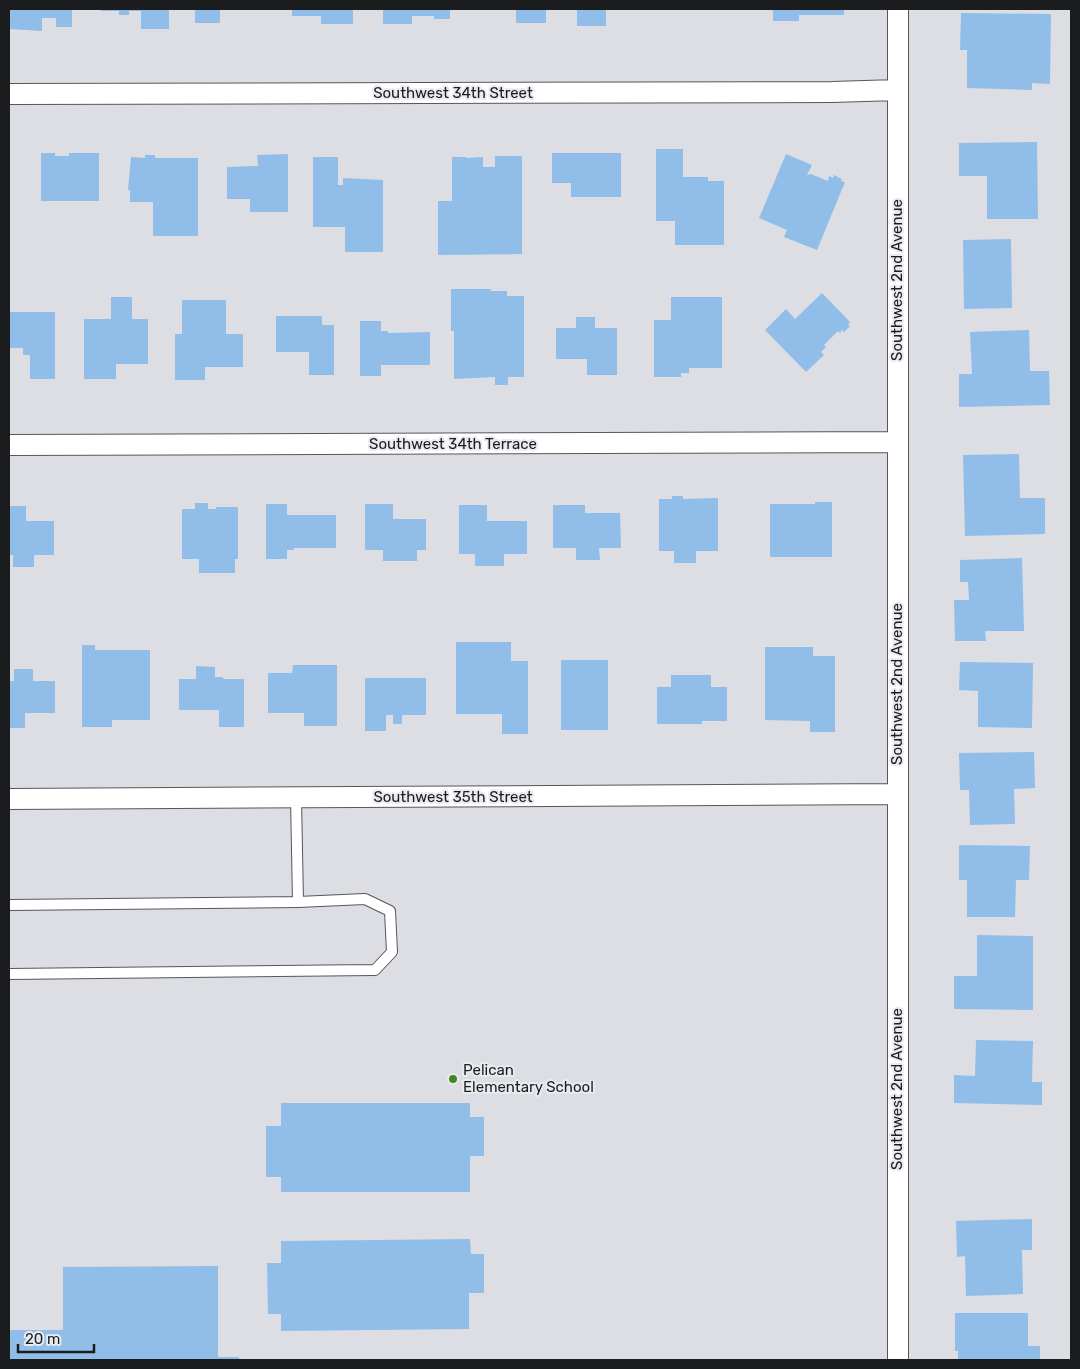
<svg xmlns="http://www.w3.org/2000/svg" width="1080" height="1369" font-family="Rubik,sans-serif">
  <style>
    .building { fill: #90bee8 }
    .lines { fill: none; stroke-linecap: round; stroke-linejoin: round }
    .lane-casing { stroke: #56575c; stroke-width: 12 }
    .street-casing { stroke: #56575c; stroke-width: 22 }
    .lane { stroke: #fff; stroke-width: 10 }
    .street { stroke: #fff; stroke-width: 20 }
    .poi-dot { fill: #418529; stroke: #eaebf1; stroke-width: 2 }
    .labels { text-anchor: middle; stroke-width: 4; stroke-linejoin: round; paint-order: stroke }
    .street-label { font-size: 15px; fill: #1b1c1e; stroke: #eaebf1 }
    .poi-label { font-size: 15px; fill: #1b1c1e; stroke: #eaebf1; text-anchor: start }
  </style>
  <rect width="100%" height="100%" fill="#dcdee4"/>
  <!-- building -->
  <path class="building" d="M 9,9 L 72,9 L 72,27 L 56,27 L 56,18 L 42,18 L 42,31 L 9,29 Z
    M 101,9 L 169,9 L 169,29 L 141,29 L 141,11 L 129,11 L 129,15 L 119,15 L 119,11 L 101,11 Z
    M 195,9 L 220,9 L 220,23 L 195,23 Z
    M 292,9 L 353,9 L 353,24 L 321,24 L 321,16 L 292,16 Z
    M 383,9 L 450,9 L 450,19 L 434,19 L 434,16 L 412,16 L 412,24 L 383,24 Z
    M 516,9 L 546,9 L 546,23 L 516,23 Z
    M 577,9 L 606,9 L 606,26 L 577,26 Z
    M 773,9 L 844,9 L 844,15 L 799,15 L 799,21 L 773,21 Z
    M 961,13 L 1051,14 L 1050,84 L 1032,83 L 1032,90 L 967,88 L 967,50 L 960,50 Z
    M 1037,142 L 1038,219 L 987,219 L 987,176 L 959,176 L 959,143 Z
    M 656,149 L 683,149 L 683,177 L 708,177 L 708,181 L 724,181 L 724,245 L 675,245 L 675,221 L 656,221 Z
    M 41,153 L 55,153 L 55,156 L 69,156 L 69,153 L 99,153 L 99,201 L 41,201 Z
    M 552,153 L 621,153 L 621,197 L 571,197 L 571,183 L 552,183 Z
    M 288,154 L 288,212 L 250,212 L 250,199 L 227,199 L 227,167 L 258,166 L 257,155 Z
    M 786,154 L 812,165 L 807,175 L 811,174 L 828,181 L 829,176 L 833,178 L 834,175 L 842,179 L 841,181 L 845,182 L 817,250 L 784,237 L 787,230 L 759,218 Z
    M 145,155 L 155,155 L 155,158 L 198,158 L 198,236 L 153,236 L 153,202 L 130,202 L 130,190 L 128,190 L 131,157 L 145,158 Z
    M 495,156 L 522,156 L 522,254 L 438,255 L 438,201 L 452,201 L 452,157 L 466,157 L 466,158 L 483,157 L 483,167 L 495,167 Z
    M 313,157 L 338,157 L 338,185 L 343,185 L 343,178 L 383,180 L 383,252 L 345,252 L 345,227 L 313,227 Z
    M 1011,239 L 1012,308 L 964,309 L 963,240 Z
    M 451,289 L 491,289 L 491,291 L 507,291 L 507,296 L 524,296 L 524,377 L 508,377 L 508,385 L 495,385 L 495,377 L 454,379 L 454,331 L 451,331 Z
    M 822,293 L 850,322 L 848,325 L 850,326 L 844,332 L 842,330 L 840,333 L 838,331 L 824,345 L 826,347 L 821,352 L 824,355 L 806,372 L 765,330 L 786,309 L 795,319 Z
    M 111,297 L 132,297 L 132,319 L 148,319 L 148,364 L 116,364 L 116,379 L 84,379 L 84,319 L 111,319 Z
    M 671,297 L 722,297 L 722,368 L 689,368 L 689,373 L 681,373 L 681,377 L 654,377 L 654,320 L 671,320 Z
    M 182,300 L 226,300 L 226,334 L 243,334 L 243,367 L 205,367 L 205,380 L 175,380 L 175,334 L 182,334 Z
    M 9,312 L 55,312 L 55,379 L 30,379 L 30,355 L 23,355 L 23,348 L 9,348 Z
    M 276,316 L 322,316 L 322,325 L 334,325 L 334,375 L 309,375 L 309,352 L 276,352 Z
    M 576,317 L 595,317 L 595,328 L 617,328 L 617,375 L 587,375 L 587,359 L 556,359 L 556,328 L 576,328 Z
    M 360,321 L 381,321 L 381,331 L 388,331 L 388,333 L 430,332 L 430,365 L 381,365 L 381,376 L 360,376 Z
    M 1029,330 L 1030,371 L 1049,371 L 1050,405 L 959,407 L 959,374 L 972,374 L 970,332 Z
    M 1019,454 L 1020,498 L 1045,498 L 1045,534 L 965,536 L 963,455 Z
    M 672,496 L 683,496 L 683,499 L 718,498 L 718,551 L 696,551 L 696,563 L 674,563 L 674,551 L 659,551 L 659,499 L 672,499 Z
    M 815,502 L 832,502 L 832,557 L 770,557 L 770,504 L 815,504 Z
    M 195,503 L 208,503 L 208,509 L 216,509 L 216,507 L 238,507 L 238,559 L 235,559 L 235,573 L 199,573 L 199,559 L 182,559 L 182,509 L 195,509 Z
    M 266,504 L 287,504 L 287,515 L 336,515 L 336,548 L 294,548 L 294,550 L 287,550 L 287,559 L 266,559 Z
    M 365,504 L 393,504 L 393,519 L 426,519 L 426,550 L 417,550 L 417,561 L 383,561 L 383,550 L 365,550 Z
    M 459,505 L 487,505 L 487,521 L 527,521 L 527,554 L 504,554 L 504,566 L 475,566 L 475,554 L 459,554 Z
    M 553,505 L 585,505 L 585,513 L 620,513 L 621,548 L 599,548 L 600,560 L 576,560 L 576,548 L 553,548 Z
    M 9,506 L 26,506 L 26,521 L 54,521 L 54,555 L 34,555 L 34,567 L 13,567 L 13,555 L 9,555 Z
    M 1022,558 L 1024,631 L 985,631 L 986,641 L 955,641 L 954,600 L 969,600 L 968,582 L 960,582 L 960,560 Z
    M 456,642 L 511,642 L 511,661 L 528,661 L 528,734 L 502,734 L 502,714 L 456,714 Z
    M 82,645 L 95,645 L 95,650 L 150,650 L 150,720 L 112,720 L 112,727 L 82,727 Z
    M 765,647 L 813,647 L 813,656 L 835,656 L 835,732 L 810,732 L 810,721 L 765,720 Z
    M 561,660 L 608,660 L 608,730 L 561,730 Z
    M 960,662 L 1033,663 L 1032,728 L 978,727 L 978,691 L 959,690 Z
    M 293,665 L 337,665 L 337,726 L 304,726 L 304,713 L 268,713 L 268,673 L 292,673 Z
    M 196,666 L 215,667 L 215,677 L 222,677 L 224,679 L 244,679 L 244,727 L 219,727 L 219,710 L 179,710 L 179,679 L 196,679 Z
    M 14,669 L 33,669 L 33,681 L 55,681 L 55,713 L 25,713 L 25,728 L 9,728 L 9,681 L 14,681 Z
    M 671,675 L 711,675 L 711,687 L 727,687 L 727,721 L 702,721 L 702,724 L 657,724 L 657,687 L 671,687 Z
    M 365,678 L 426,678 L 426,715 L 402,715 L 402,724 L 393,724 L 393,715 L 386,715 L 386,731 L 365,731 Z
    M 1034,752 L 1035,788 L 1014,789 L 1015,824 L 970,825 L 969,790 L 960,790 L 959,753 Z
    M 959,845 L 1030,846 L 1029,880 L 1016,880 L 1015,917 L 967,917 L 967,880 L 959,880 Z
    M 977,935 L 1033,936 L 1033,1010 L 954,1009 L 954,976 L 977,976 Z
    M 976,1040 L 1033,1041 L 1032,1082 L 1042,1082 L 1042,1105 L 954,1103 L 954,1075 L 975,1076 Z
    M 281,1103 L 470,1103 L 470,1117 L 484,1117 L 484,1156 L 470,1156 L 470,1192 L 281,1192 L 281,1177 L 266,1177 L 266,1126 L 281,1126 Z
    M 1032,1219 L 1032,1250 L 1022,1250 L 1023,1294 L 966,1296 L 965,1256 L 957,1257 L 956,1221 Z
    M 470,1239 L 471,1254 L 484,1254 L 484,1293 L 469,1293 L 469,1329 L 281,1331 L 281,1314 L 268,1314 L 267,1263 L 281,1263 L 281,1241 Z
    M 218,1266 L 218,1357 L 239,1357 L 239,1360 L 9,1360 L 9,1330 L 63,1330 L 63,1267 Z
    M 955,1313 L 1028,1313 L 1028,1346 L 1040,1346 L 1040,1360 L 958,1360 L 958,1351 L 955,1351 Z"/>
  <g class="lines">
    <!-- lane casing -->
    <g class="lane-casing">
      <path id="lane" d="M 9,905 L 298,902 L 296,798
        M 9,974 L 375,970 L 392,952 L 390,911 L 365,899 L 298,902"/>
    </g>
    <!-- street casing -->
    <g class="street-casing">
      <path id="street" d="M 898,9 L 898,1360
        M 9,94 L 832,92 L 897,90
        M 9,445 L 897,442
        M 9,799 L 897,794"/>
    </g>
    <!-- lane -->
    <use href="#lane" class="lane"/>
    <!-- street -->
    <use href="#street" class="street"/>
  </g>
  <!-- markers -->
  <circle class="poi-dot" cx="453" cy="1079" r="5"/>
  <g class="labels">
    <!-- street labels -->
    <g class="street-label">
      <text x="453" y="98">Southwest 34th Street</text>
      <text transform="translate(897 280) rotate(-90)" y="5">Southwest 2nd Avenue</text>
      <text x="453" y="449">Southwest 34th Terrace</text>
      <text transform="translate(897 684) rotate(-90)" y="5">Southwest 2nd Avenue</text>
      <text x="453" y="802">Southwest 35th Street</text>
      <text transform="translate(897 1089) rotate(-90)" y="5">Southwest 2nd Avenue</text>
    </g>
    <!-- poi labels -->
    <g class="poi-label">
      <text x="463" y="1075">Pelican<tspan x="463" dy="17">Elementary School</tspan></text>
    </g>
  </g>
  <!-- border -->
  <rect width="1080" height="1369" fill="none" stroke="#1b1c1e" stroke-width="20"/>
  <!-- scale -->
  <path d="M18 1344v8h76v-8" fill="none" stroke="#1b1c1e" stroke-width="2.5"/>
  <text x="25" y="1344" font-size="15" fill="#1b1c1e" stroke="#eaebf1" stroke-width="4" paint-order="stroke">20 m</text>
</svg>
